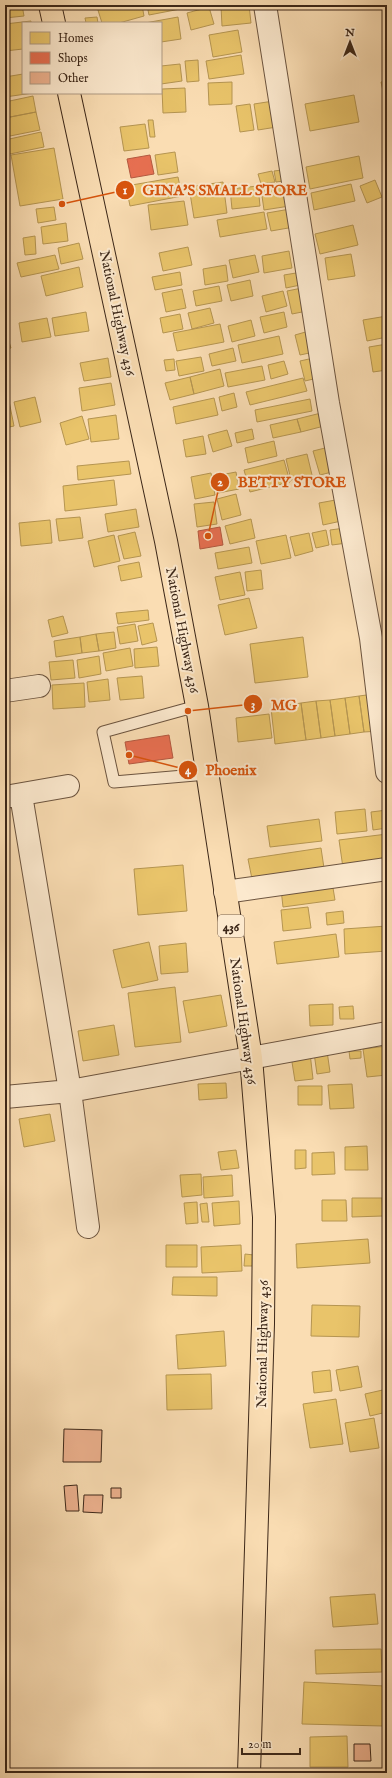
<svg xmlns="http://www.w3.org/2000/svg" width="392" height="1778" font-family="'IM FELL English',serif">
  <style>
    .homes { fill: #e9c46a; stroke: #b59551 }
    .shops { fill: #e76f51; stroke: #b45940 }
    .building { fill: #edb18e; stroke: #3c2718 }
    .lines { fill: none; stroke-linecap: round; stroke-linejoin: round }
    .service-casing { stroke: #6c543f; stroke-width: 13 }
    .minor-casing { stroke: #6c543f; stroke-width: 24 }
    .primary-casing { stroke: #3c2718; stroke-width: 24 }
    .service { stroke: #fce9ce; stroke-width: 11 }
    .minor { stroke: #fce9ce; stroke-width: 22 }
    .primary { stroke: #faddb3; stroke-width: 22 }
    .labels { text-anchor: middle; stroke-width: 4; stroke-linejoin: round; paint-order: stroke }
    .shield { fill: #fce9ce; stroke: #76614f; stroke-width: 1 }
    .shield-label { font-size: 13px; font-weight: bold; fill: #3c2718 }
    .street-label { font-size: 14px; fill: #3c2718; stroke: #fce9ce }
    .leader { fill: none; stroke: #d7540d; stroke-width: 1.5 }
    .callout-dot { fill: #d7540d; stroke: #fce9ce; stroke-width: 1.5 }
    .mark-label { font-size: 12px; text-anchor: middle; font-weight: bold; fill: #fff }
    .callout-label { font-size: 15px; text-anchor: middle; font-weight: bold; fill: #d7540d; stroke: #fce9ce; stroke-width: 4; stroke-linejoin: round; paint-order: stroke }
  </style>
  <rect width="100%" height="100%" fill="#faddb3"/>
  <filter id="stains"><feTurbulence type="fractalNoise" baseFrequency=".005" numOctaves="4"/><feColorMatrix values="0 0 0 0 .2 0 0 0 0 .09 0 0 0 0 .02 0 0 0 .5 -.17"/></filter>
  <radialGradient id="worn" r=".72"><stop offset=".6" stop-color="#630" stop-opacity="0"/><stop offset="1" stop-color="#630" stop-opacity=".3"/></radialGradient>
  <!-- homes -->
  <path class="homes" d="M 22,5 L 24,16 L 5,18 L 5,6 Z
    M 104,5 L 142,5 L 144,16 L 119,23 L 102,23 L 97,7 Z
    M 147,5 L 201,5 L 149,15 Z
    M 249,5 L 251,23 L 222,26 L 221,6 Z
    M 209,7 L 214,24 L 191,30 L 187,13 Z
    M 97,17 L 98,23 L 86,23 L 85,18 Z
    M 178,17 L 181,39 L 161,42 L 161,23 L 145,23 Z
    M 31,21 L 31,23 L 23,23 L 23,49 L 5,51 L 5,24 Z
    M 238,30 L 242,52 L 213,57 L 209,35 Z
    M 241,55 L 244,74 L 209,79 L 206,61 Z
    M 198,60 L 199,81 L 187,82 L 185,61 Z
    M 180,64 L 182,81 L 161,84 L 161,66 Z
    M 23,74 L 23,93 L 33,93 L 5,97 L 5,77 Z
    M 387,81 L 387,105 L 386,105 L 381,82 Z
    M 232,82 L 232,104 L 209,105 L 208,83 Z
    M 185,88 L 186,112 L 163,113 L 162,89 Z
    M 354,95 L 359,122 L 310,131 L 305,104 Z
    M 33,96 L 36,112 L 5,118 L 5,102 Z
    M 280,100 L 283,126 L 258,130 L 254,104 Z
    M 250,104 L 254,130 L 240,132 L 236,106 Z
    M 36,112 L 40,130 L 5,137 L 5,118 Z
    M 148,120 L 153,120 L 155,137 L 150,137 Z
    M 145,124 L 149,148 L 124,151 L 120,127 Z
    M 41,132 L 44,147 L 5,155 L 5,140 Z
    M 54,148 L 63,199 L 20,206 L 11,155 Z
    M 175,152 L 178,172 L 158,175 L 155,155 Z
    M 359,156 L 363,178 L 310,189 L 306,167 Z
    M 290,169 L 291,180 L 276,182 L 274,171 Z
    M 272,171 L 275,182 L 261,184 L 258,174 Z
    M 178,177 L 182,196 L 130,206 L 126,186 Z
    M 375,180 L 382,197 L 367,203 L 360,186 Z
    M 223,182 L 227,213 L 194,218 L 189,187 Z
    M 293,184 L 296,205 L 264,210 L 261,189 Z
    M 351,184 L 355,201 L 314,210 L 311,193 Z
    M 258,186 L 260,206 L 232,209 L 230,189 Z
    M 184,201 L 188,225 L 151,230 L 148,205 Z
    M 54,207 L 56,220 L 38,223 L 36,209 Z
    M 296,208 L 300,226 L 271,231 L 267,213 Z
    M 264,212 L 267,229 L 220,237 L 217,220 Z
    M 66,223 L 68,241 L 43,244 L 41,227 Z
    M 353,225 L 358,245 L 320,254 L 315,234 Z
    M 35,236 L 36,254 L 25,255 L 23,238 Z
    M 79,243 L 83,259 L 61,264 L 58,248 Z
    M 188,247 L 192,265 L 163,271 L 159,253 Z
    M 289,251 L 292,268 L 264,273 L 262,256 Z
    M 351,254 L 355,276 L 328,280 L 325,258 Z
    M 55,255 L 59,269 L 21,277 L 17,263 Z
    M 255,255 L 259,272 L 233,278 L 229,260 Z
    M 226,265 L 228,281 L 205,285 L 203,269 Z
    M 79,267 L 83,287 L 46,296 L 41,276 Z
    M 180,272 L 182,285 L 155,290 L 152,277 Z
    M 302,272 L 305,284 L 286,288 L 284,275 Z
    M 250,280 L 253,296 L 231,301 L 227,285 Z
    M 219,286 L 222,301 L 196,306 L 193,291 Z
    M 307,287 L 312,310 L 292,314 L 287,291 Z
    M 182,289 L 186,308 L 166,312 L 162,293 Z
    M 283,291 L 287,306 L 266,312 L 262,296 Z
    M 210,308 L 214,323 L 192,329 L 188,313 Z
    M 86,312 L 89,331 L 55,336 L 52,318 Z
    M 284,312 L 287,327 L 264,333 L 260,317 Z
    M 180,314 L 183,329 L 163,333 L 160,318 Z
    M 387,316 L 387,337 L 367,341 L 363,320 Z
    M 47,318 L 51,337 L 22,342 L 19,323 Z
    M 251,320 L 255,336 L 232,342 L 228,326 Z
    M 220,324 L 224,342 L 177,351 L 173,333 Z
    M 5,329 L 11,348 L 5,349 Z
    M 309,331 L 314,352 L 300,355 L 295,335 Z
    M 279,336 L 283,354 L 242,363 L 238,345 Z
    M 387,344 L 387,370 L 373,372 L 369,347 Z
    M 233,348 L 236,361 L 212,366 L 209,354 Z
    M 201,357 L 204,371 L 179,376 L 176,361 Z
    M 318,357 L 322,377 L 305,381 L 300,361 Z
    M 108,358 L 111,377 L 84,381 L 80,363 Z
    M 174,359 L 175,370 L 166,371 L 164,360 Z
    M 284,361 L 288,374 L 271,379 L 268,365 Z
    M 262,366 L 265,380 L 228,387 L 225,373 Z
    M 220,369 L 224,386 L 194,394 L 190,377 Z
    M 190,377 L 194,394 L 170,400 L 165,383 Z
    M 303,378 L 307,391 L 250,405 L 246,392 Z
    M 111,383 L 115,405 L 82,411 L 79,388 Z
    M 234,393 L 237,407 L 222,411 L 219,397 Z
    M 35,397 L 41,422 L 20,427 L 14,402 Z
    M 214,398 L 218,415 L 176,424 L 173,407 Z
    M 310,399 L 312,411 L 257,422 L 255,410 Z
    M 9,401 L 14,426 L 5,428 L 5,402 Z
    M 325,412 L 328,425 L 301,432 L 297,419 Z
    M 116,415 L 119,439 L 91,442 L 88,419 Z
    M 82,416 L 89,439 L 66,445 L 60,423 Z
    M 297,419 L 301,432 L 273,438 L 270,425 Z
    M 252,429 L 254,439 L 237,443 L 235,433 Z
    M 227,430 L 232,446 L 213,452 L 208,435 Z
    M 203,436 L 206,454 L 186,457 L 183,440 Z
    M 274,441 L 277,456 L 248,463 L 245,448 Z
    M 329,447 L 336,471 L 320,475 L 313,451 Z
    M 307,454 L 312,475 L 291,480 L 286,459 Z
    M 284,460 L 290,482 L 250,492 L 244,470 Z
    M 129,461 L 131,474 L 78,480 L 77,466 Z
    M 236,472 L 239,489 L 218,493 L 215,476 Z
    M 211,473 L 215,495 L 195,499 L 191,477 Z
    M 114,480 L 117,505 L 65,511 L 63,486 Z
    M 236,494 L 241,515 L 222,520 L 217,499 Z
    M 341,499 L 346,520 L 323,525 L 319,503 Z
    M 214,502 L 217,524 L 197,527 L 194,504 Z
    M 136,509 L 139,527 L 108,532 L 105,514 Z
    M 80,517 L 83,538 L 59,541 L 56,519 Z
    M 251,519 L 255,538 L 230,544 L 225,526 Z
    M 50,520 L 52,543 L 21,546 L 19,523 Z
    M 345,528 L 347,543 L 332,545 L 330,530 Z
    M 326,530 L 329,545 L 316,548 L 312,533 Z
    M 135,532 L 141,556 L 124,559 L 118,536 Z
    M 309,533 L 313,551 L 295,556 L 290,537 Z
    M 114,535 L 120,561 L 94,567 L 88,541 Z
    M 286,535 L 291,558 L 261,564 L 256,541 Z
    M 249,547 L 252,563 L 218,569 L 215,553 Z
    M 139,562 L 142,577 L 121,581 L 118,566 Z
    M 261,570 L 263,589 L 247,591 L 245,572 Z
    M 240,572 L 245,595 L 220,600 L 215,577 Z
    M 249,598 L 257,628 L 225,635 L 218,605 Z
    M 148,610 L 149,620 L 118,624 L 116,613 Z
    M 63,616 L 68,633 L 52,637 L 48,620 Z
    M 153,623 L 157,641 L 142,645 L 138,626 Z
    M 135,624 L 138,641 L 120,644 L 117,627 Z
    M 114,632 L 116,648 L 99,651 L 96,634 Z
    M 96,634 L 99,651 L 82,653 L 80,637 Z
    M 80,637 L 82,653 L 56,657 L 54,641 Z
    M 303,637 L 308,677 L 255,683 L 250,644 Z
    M 157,647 L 159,666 L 135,668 L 134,649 Z
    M 130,648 L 133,666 L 106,671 L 103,653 Z
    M 99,656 L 101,674 L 79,678 L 77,660 Z
    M 73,660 L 75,678 L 51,680 L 49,662 Z
    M 142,676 L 144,698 L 120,700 L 117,678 Z
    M 108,679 L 110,700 L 89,702 L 87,682 Z
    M 84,683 L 85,707 L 53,709 L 52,685 Z
    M 374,694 L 379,731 L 364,732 L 359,696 Z
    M 359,696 L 364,732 L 350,734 L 345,698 Z
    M 345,698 L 350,734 L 335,736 L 330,700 Z
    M 330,700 L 335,736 L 321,738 L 316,701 Z
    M 316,701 L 321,738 L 306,740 L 301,703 Z
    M 301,703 L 306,740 L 275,744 L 271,708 Z
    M 269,714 L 272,738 L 238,742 L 236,718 Z
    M 365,809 L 367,831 L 337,834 L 335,812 Z
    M 387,810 L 387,828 L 373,830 L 371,812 Z
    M 319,819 L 322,841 L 270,847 L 267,826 Z
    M 387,834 L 387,862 L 343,868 L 339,840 Z
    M 321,848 L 324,868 L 252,879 L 248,859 Z
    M 183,865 L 187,911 L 138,915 L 134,869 Z
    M 332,882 L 335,900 L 283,907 L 281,889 Z
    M 308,907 L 311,928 L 283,931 L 281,910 Z
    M 343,911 L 344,923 L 327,925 L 326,913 Z
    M 387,926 L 387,951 L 345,954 L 344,929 Z
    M 336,934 L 339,957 L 277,964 L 274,942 Z
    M 149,942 L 158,980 L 122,988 L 113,950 Z
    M 186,943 L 188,972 L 161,974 L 159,946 Z
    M 175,987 L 181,1042 L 135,1047 L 128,993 Z
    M 221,995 L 227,1026 L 189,1033 L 183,1001 Z
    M 333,1004 L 333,1025 L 310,1026 L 309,1005 Z
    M 353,1006 L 354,1019 L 340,1019 L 339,1007 Z
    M 114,1025 L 119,1055 L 83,1061 L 78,1031 Z
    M 387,1046 L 387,1075 L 367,1077 L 363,1049 Z
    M 327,1051 L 330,1072 L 317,1074 L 314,1053 Z
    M 349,1051 L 361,1051 L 361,1058 L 350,1059 Z
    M 310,1053 L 313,1079 L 295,1081 L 291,1056 Z
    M 226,1083 L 227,1098 L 199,1100 L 198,1084 Z
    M 352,1084 L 354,1108 L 330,1109 L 328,1085 Z
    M 298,1086 L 322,1086 L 322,1105 L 298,1105 Z
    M 50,1114 L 55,1141 L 24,1147 L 19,1119 Z
    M 367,1146 L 368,1170 L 345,1170 L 345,1147 Z
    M 236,1150 L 239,1168 L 221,1170 L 218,1152 Z
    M 295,1150 L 306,1150 L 306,1168 L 295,1169 Z
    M 334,1152 L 335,1174 L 312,1175 L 312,1153 Z
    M 201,1174 L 202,1195 L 182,1197 L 180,1175 Z
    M 232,1175 L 233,1196 L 204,1198 L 203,1177 Z
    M 352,1198 L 382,1198 L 383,1216 L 352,1217 Z
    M 322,1200 L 346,1200 L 347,1221 L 322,1221 Z
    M 239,1201 L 240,1224 L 214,1226 L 212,1203 Z
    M 197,1202 L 198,1223 L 186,1224 L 184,1203 Z
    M 207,1203 L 209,1222 L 202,1222 L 200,1204 Z
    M 368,1239 L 370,1263 L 297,1268 L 296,1244 Z
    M 166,1245 L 197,1245 L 197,1267 L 166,1267 Z
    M 241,1245 L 242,1271 L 202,1273 L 201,1247 Z
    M 245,1254 L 254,1255 L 253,1266 L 244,1266 Z
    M 173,1277 L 217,1277 L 217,1296 L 172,1295 Z
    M 312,1305 L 360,1306 L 359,1337 L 311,1336 Z
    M 224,1331 L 226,1366 L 178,1369 L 176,1335 Z
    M 358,1366 L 362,1387 L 340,1391 L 336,1370 Z
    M 330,1370 L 332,1391 L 314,1393 L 312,1372 Z
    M 211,1374 L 212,1409 L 167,1410 L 166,1375 Z
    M 387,1389 L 387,1412 L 370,1416 L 365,1394 Z
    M 336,1399 L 343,1444 L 310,1448 L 303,1404 Z
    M 374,1418 L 379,1448 L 350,1452 L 345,1423 Z
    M 375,1594 L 378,1624 L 333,1627 L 330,1597 Z
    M 381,1649 L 382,1672 L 316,1674 L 315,1650 Z
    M 304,1682 L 385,1686 L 383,1726 L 302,1724 Z
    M 347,1736 L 348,1767 L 310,1767 L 310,1737 Z"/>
  <!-- shops -->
  <path class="shops" d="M 150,155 L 154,174 L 131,178 L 127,159 Z
    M 220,527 L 223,545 L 200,549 L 198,531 Z
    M 169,735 L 173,758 L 129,764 L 125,742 Z"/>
  <!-- building -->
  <path class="building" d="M 64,1429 L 102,1430 L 101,1462 L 63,1462 Z
    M 77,1485 L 79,1511 L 66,1511 L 64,1486 Z
    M 111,1488 L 121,1488 L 121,1498 L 111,1498 Z
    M 84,1495 L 103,1495 L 102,1513 L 83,1512 Z
    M 354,1744 L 370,1744 L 371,1761 L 354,1761 Z"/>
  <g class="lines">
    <!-- service casing -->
    <g class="service-casing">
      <path id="service" d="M 197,706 L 103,732 L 114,782 L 207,774"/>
    </g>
    <!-- minor casing -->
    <g class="minor-casing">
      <path id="minor" d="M 265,5 L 328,403 L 371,638 L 387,772
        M 5,691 L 39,686
        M 21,795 L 70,1091 L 88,1227
        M 5,797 L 68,786
        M 225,892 L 387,869
        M 5,1097 L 70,1091 L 387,1033"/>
    </g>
    <!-- primary casing -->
    <g class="primary-casing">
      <path id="primary" d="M 50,5 L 54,23
        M 69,93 L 166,541 L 197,706 L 251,1058 L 264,1217 L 263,1324 L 249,1773"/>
    </g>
    <!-- service -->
    <use href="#service" class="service"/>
    <!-- minor -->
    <use href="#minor" class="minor"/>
    <!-- primary -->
    <use href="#primary" class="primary"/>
  </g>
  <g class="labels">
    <!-- shield labels -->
    <rect class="shield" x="218" y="915" width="26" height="22" rx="3"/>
    <g class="shield-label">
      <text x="231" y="931">436</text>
    </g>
    <!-- street labels -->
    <g class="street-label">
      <text transform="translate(118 313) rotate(78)" y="5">National Highway 436</text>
      <text transform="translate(183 630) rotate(79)" y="5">National Highway 436</text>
      <text transform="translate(244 1021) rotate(82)" y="5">National Highway 436</text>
      <text transform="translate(262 1344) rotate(-89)" y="5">National Highway 436</text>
    </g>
  </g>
  <!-- callouts -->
  <path class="leader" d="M62 204L125 190M208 536L220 482M188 711L253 704M129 755L188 770"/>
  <g class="callout-dot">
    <circle cx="62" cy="204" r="4"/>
    <circle cx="208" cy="536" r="4"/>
    <circle cx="188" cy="711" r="4"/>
    <circle cx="129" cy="755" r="4"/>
    <circle cx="125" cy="190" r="10"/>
    <circle cx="220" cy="482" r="10"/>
    <circle cx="253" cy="704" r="10"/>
    <circle cx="188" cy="770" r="10"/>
  </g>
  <g class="mark-label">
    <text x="125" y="194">1</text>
    <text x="220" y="486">2</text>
    <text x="253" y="708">3</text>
    <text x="188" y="774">4</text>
  </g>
  <g class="callout-label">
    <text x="225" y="195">GINA'S SMALL STORE</text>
    <text x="292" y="487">BETTY STORE</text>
    <text x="284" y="710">MG</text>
    <text x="231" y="775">Phoenix</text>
  </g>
  <!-- margin -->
  <rect width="392" height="1778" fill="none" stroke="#faddb3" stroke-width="20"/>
  <rect x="6" y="6" width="380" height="1766" fill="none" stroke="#3c2718" stroke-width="2"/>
  <rect x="10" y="10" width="372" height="1758" fill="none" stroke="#3c2718"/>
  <!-- legend -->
  <rect x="22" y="22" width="140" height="72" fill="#fce9ce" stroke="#af9b85"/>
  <rect x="30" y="32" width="20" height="12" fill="#e9c46a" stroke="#af9b85"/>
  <text x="58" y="42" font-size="12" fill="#3c2718">Homes</text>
  <rect x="30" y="52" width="20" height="12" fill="#e76f51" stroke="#af9b85"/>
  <text x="58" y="62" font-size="12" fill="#3c2718">Shops</text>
  <rect x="30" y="72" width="20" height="12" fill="#edb18e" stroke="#af9b85"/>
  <text x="58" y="82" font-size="12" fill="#3c2718">Other</text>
  <!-- north arrow -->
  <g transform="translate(350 42)" stroke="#fce9ce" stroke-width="3" paint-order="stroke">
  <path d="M0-3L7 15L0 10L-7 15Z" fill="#3c2718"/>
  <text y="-6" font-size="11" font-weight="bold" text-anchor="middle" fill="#3c2718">N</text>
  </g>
  <!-- scale -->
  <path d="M242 1748v6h58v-6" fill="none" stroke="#3c2718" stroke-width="2"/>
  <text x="248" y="1748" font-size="12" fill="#3c2718" stroke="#fce9ce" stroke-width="3" paint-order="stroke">20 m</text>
  <rect width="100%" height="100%" filter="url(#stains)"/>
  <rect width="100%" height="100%" fill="url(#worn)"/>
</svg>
